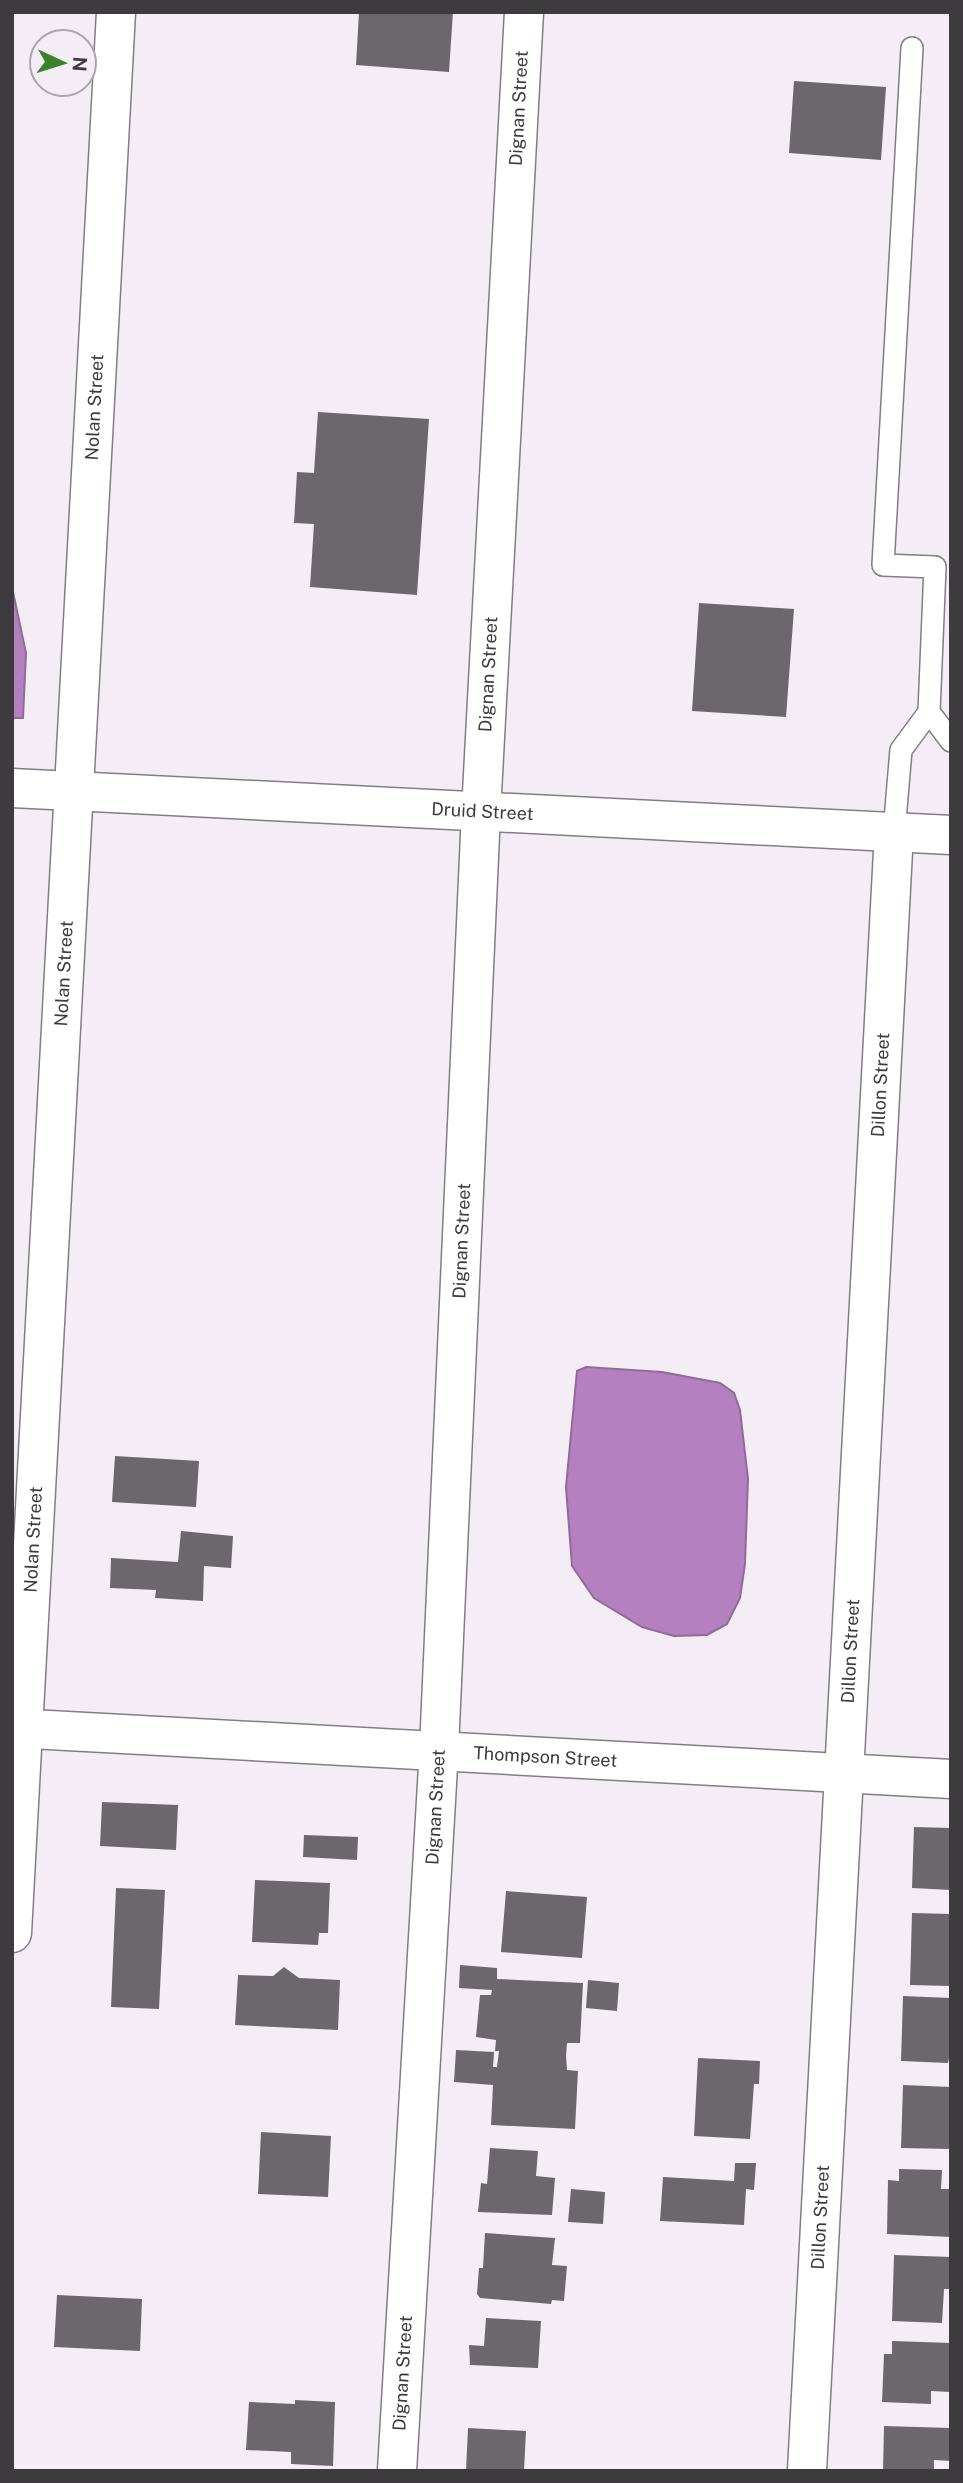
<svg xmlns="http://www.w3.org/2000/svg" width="963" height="2483" font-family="'Public Sans',sans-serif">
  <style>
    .water { fill: #b480bf; stroke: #916b98; stroke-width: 2 }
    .building { fill: #6c666d }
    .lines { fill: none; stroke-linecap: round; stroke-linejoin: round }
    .service-casing { stroke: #837d85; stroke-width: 24 }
    .minor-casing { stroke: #837d85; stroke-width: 41 }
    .service { stroke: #fff; stroke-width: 21 }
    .minor { stroke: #fff; stroke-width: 38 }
    .labels { text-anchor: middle; stroke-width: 7; stroke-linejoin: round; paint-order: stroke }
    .street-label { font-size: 18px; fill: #3e3b3e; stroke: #f5edf6 }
  </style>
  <rect width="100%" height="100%" fill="#f5edf6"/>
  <!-- water -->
  <path class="water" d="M 12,587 L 26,653 L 23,718 L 12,718 Z
    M 586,1367 L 662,1372 L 720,1383 L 734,1393 L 740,1410 L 748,1479 L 745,1564 L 740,1598 L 727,1624 L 707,1635 L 674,1636 L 642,1627 L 594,1598 L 572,1566 L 566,1487 L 577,1371 Z"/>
  <!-- building -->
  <path class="building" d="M 359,12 L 453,12 L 449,72 L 356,65 Z
    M 794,81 L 886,87 L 881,160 L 789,153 Z
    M 318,412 L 429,419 L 417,595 L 310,587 L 314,524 L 294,523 L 297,472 L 314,473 Z
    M 699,603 L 794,609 L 786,717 L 692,711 Z
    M 115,1456 L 199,1461 L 196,1507 L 112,1502 Z
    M 181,1531 L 233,1536 L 231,1568 L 204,1566 L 203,1601 L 155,1598 L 156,1590 L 110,1588 L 111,1558 L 178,1562 Z
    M 102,1802 L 178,1805 L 176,1850 L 100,1846 Z
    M 914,1827 L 951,1828 L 951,1890 L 912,1888 Z
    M 304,1835 L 358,1837 L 357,1860 L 303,1857 Z
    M 255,1880 L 330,1883 L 328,1933 L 319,1933 L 318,1945 L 252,1942 Z
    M 116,1888 L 165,1890 L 159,2009 L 111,2007 Z
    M 506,1891 L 587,1897 L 582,1958 L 501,1952 Z
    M 912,1913 L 951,1914 L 951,1986 L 910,1985 Z
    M 460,1965 L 497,1968 L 497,1979 L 583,1983 L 580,2043 L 567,2043 L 566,2056 L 567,2070 L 578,2071 L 575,2129 L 491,2125 L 493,2085 L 454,2082 L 456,2050 L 494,2052 L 493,2067 L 497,2067 L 499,2051 L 495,2051 L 496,2040 L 476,2037 L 480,1995 L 491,1995 L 492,1990 L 459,1988 Z
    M 284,1967 L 299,1978 L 340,1980 L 338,2030 L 235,2025 L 238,1975 L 273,1976 Z
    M 588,1980 L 619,1983 L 617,2011 L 586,2008 Z
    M 903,1996 L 951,1998 L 951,2048 L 948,2063 L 901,2061 Z
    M 698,2058 L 760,2061 L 759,2084 L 754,2084 L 750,2139 L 694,2136 Z
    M 903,2085 L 951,2087 L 951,2149 L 901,2148 Z
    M 261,2132 L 331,2136 L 328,2197 L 258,2194 Z
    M 490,2148 L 538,2151 L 536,2176 L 555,2178 L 552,2215 L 478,2212 L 481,2183 L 487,2184 Z
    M 735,2163 L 756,2163 L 754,2190 L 746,2189 L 744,2225 L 660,2221 L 663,2177 L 734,2181 Z
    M 899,2169 L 942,2170 L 941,2189 L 951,2189 L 951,2237 L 887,2234 L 888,2180 L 899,2181 Z
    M 571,2189 L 605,2192 L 603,2224 L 568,2222 Z
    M 485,2233 L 555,2238 L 552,2265 L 567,2266 L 564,2301 L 552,2300 L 551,2304 L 480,2298 L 477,2294 L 479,2268 L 483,2268 Z
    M 894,2255 L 951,2257 L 951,2289 L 944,2289 L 942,2323 L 892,2321 Z
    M 57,2295 L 142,2299 L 140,2351 L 54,2347 Z
    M 486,2318 L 541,2321 L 538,2368 L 470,2365 L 469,2345 L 484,2346 Z
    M 892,2341 L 951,2343 L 951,2392 L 931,2391 L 931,2404 L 882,2402 L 884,2354 L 892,2354 Z
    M 295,2400 L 335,2402 L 333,2466 L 291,2464 L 291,2452 L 246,2450 L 249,2402 L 295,2404 Z
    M 884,2426 L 951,2428 L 951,2461 L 934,2460 L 934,2471 L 883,2471 Z
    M 468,2428 L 526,2431 L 524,2471 L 466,2471 Z"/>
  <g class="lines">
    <!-- service casing -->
    <g class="service-casing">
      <path id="service" d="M 912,48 L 883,565 L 935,567 L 929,712
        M 894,832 L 901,750 L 929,712 L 951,741"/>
    </g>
    <!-- minor casing -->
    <g class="minor-casing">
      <g id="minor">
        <path id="s1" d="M 12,788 L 951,835"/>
        <path id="s2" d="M 12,1728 L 951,1779"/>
        <path id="s3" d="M 12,1933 L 116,12"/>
        <path id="s4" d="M 397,2471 L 439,1749 L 481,812 L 524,12"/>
        <path id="s5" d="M 807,2471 L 894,832"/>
      </g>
    </g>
    <!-- service -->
    <use href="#service" class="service"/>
    <!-- minor -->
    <use href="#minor" class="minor"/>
  </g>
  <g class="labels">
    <!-- street labels -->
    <g class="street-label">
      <text dy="6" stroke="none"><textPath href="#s4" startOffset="2366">Dignan Street</textPath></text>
      <text dy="6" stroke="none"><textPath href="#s3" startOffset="1528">Nolan Street</textPath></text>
      <text dy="6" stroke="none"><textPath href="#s4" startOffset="1799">Dignan Street</textPath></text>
      <text dy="6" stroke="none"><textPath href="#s1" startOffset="471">Druid Street</textPath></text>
      <text dy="6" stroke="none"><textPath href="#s3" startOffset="961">Nolan Street</textPath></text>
      <text dy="6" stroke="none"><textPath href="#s5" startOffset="1388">Dillon Street</textPath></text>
      <text dy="6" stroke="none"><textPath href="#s4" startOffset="1232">Dignan Street</textPath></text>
      <text dy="6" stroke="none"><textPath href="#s3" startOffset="394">Nolan Street</textPath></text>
      <text dy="6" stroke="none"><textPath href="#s5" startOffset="821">Dillon Street</textPath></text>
      <text dy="6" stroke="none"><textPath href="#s2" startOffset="534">Thompson Street</textPath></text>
      <text dy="6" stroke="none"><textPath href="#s4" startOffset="665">Dignan Street</textPath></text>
      <text dy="6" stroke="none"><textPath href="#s5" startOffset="254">Dillon Street</textPath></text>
      <text dy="6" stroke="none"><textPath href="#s4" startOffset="98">Dignan Street</textPath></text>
    </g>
  </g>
  <!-- border -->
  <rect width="963" height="2483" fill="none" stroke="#3e3b3e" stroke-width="28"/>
  <!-- north arrow -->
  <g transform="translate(63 63) rotate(94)"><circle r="33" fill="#f5edf6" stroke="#aca6ac" stroke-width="2"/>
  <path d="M0-5L12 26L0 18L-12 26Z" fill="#3a832a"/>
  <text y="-10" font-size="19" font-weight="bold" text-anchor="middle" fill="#3e3b3e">N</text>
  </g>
</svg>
